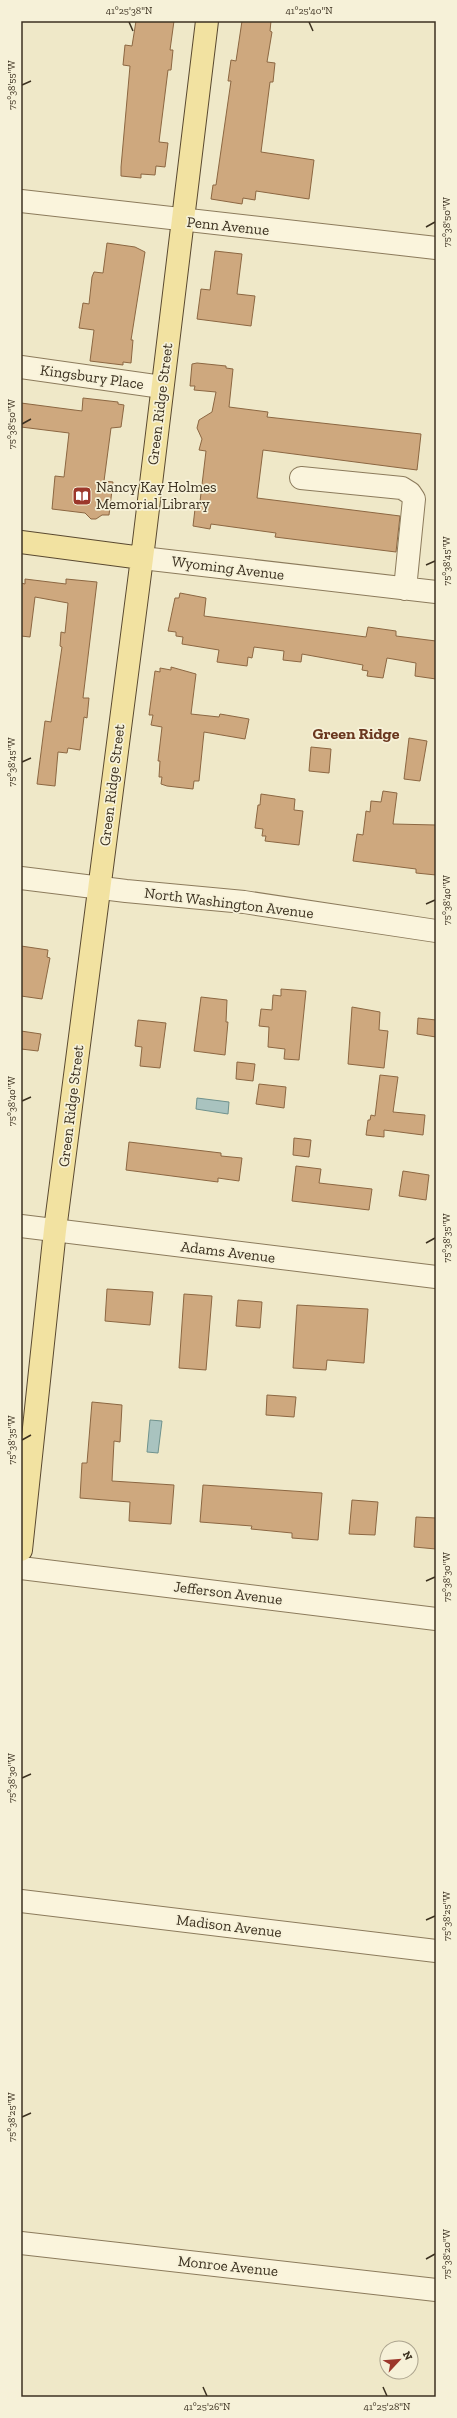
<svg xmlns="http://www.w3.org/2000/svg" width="457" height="2418" font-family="'Zilla Slab',serif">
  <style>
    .water { fill: #a9c3bf; stroke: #6f928d }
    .building { fill: #cea87e; stroke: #8c6742 }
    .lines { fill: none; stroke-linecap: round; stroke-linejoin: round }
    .minor-casing { stroke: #8c7b5c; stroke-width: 24 }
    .major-casing { stroke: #5a4930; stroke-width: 24 }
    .minor { stroke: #faf4dc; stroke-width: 22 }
    .major { stroke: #f2e2a1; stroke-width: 22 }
    .ticks { fill: none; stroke: #3c3120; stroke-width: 1.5 }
    .labels { text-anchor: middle; stroke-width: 3.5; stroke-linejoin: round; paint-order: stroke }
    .street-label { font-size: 15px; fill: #3c3120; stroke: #f6f1d8 }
    .poi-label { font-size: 15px; fill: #3c3120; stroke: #f6f1d8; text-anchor: start }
    .neighbourhood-label { font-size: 16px; font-weight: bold; fill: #6a371f; stroke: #f6f1d8 }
    .neatline { fill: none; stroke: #3c3120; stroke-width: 1.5 }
    .ticks-label { font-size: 10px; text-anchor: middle; fill: #3c3120 }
  </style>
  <rect width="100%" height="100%" fill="#efe8c8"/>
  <!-- water -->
  <path class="water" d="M 197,1098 L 229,1102 L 228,1114 L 196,1109 Z
    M 150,1420 L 162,1421 L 158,1453 L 147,1452 Z"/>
  <!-- building -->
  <path class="building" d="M 136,21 L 174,21 L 170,50 L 173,50 L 171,70 L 168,70 L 159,142 L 168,143 L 165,167 L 156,166 L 155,175 L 141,174 L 141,178 L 121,176 L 121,167 L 130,66 L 123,65 L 125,45 L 132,46 Z
    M 242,21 L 271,21 L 270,31 L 272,32 L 267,62 L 275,63 L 273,82 L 270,82 L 261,152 L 314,160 L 309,199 L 256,191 L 255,200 L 243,198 L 242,204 L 211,199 L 213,185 L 216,185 L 231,81 L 228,81 L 231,60 L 236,61 Z
    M 107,243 L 135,247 L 145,252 L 131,340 L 133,340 L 131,363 L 123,362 L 123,365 L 90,361 L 94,330 L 79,328 L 83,303 L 89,304 L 92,277 L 94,272 L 103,273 Z
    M 215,251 L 242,254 L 237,294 L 255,296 L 251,326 L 197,319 L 201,289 L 210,290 Z
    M 197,363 L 226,366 L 226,368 L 233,369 L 229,407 L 268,412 L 267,417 L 421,434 L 417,470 L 263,450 L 257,498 L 400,516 L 396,552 L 275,537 L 276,533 L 211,524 L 210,529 L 193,526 L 195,509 L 199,510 L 206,451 L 199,450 L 202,439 L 197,428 L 199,420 L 212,412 L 216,392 L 194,390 L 195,386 L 190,386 L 192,364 Z
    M 83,398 L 118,402 L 118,404 L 124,405 L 121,427 L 111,428 L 104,481 L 113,482 L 109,515 L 102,515 L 96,519 L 91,519 L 85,513 L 52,509 L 55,476 L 64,477 L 69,433 L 21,427 L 21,403 L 82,411 Z
    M 25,579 L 66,584 L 66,579 L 97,582 L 83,698 L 89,698 L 87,718 L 84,717 L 80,750 L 68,748 L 67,753 L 58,752 L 55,786 L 37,784 L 45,721 L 51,722 L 62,647 L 60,646 L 61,632 L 65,633 L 68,603 L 35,597 L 30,637 L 21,636 L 21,583 L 25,584 Z
    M 180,593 L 206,598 L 204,616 L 366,637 L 368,627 L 396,631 L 396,636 L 436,641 L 436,679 L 415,676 L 416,663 L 387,658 L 383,678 L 367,676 L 368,671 L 362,670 L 363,665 L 302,654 L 301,662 L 283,660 L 284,651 L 254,647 L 252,658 L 248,657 L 247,666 L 217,662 L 219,650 L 182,644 L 183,637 L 176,636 L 176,632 L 168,631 L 175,598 L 179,598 Z
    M 171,667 L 196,674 L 191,714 L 219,717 L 220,714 L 249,719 L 245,739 L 204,732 L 199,781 L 194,781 L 193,789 L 167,786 L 161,784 L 162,777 L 159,777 L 160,761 L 158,761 L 162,727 L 151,725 L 153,715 L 149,715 L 155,671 L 160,672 L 160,668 L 171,670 Z
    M 409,738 L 427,741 L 420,781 L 404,779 Z
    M 311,747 L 331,749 L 329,773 L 309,771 Z
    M 383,791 L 397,793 L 393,824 L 436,825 L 436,875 L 416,873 L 416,869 L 353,861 L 357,834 L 363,835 L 366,811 L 370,812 L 371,801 L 381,802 Z
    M 261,794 L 295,799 L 294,810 L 303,811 L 299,845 L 265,841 L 266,836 L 262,836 L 263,829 L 255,828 L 258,805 L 260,805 Z
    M 21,946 L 48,950 L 47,957 L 50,958 L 42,999 L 21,996 Z
    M 281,989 L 306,991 L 299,1060 L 284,1059 L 285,1049 L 268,1047 L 269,1027 L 259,1026 L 261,1009 L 272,1010 L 273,995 L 281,996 Z
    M 201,997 L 227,1000 L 226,1022 L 228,1022 L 225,1055 L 194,1051 Z
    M 352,1007 L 380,1012 L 379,1030 L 388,1031 L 384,1068 L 348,1064 Z
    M 418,1018 L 436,1020 L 436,1037 L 417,1034 Z
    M 138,1020 L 166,1023 L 160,1068 L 140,1066 L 142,1047 L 135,1046 Z
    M 21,1031 L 41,1034 L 38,1051 L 21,1049 Z
    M 237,1062 L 255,1064 L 253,1081 L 236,1079 Z
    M 380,1075 L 398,1077 L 393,1112 L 425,1115 L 423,1135 L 384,1130 L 384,1137 L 366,1135 L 368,1120 L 370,1120 L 371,1115 L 375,1116 Z
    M 259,1084 L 286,1087 L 284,1108 L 256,1104 Z
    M 294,1138 L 311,1140 L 309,1157 L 293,1155 Z
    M 129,1142 L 221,1153 L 221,1156 L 242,1158 L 239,1181 L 218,1178 L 218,1182 L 126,1170 Z
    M 296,1166 L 321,1169 L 319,1183 L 372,1189 L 369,1210 L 292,1201 Z
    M 403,1171 L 429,1175 L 426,1200 L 399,1196 Z
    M 107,1289 L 153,1292 L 150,1325 L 105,1321 Z
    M 184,1294 L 212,1296 L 206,1370 L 179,1368 Z
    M 238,1300 L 262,1302 L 260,1328 L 236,1326 Z
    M 297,1305 L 368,1309 L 364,1363 L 327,1360 L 326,1370 L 293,1368 Z
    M 267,1395 L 296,1397 L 294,1417 L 266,1415 Z
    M 92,1402 L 122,1405 L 120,1442 L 114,1441 L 112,1481 L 174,1485 L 171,1524 L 129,1521 L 130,1502 L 80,1498 L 82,1463 L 87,1463 Z
    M 203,1485 L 322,1493 L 318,1540 L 292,1538 L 292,1533 L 251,1529 L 252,1526 L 200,1522 Z
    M 352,1500 L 378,1502 L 375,1535 L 349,1534 Z
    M 416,1517 L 436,1518 L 436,1549 L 414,1547 Z"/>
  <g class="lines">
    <!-- minor casing -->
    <g class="minor-casing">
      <path id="minor" d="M 21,201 L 436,248
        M 21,367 L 162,387
        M 301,478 L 402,488 L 410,493 L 414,499 L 405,589
        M 142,558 L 436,592
        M 21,878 L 126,891 L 244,902 L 436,931
        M 21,1226 L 436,1277
        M 21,1568 L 436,1619
        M 21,1901 L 436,1951
        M 21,2243 L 436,2290"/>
    </g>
    <!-- major casing -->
    <g class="major-casing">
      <path id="major" d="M 21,542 L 142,558
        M 21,1550 L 55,1230 L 142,558 L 207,21"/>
    </g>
    <!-- minor -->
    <use href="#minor" class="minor"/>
    <!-- major -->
    <use href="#major" class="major"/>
  </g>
  <!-- ticks -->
  <path class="ticks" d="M 129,22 L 133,31M 309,22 L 313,31M 22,85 L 31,81M 426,227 L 435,222M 22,424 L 31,419M 426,565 L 435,561M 22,762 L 31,758M 426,904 L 435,900M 22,1101 L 31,1097M 426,1243 L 435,1238M 22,1440 L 31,1435M 426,1581 L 435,1577M 22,1778 L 31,1774M 426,1920 L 435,1916M 22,2117 L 31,2113M 426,2259 L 435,2254M 203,2387 L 207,2396M 383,2387 L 387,2396"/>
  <!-- icons -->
  <defs>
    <g id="library-square" transform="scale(1)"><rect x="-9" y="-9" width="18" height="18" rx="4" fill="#9c372b" stroke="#f6f1d8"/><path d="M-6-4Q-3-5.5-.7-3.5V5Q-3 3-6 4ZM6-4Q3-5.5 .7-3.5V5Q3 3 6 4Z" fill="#fff"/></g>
  </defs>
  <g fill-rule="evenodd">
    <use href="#library-square" x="82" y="496"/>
  </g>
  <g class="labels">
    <!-- street labels -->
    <g class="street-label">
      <text transform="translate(228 226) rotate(6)" y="5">Penn Avenue</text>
      <text transform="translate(92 377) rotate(8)" y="5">Kingsbury Place</text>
      <text transform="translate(160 404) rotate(-83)" y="5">Green Ridge Street</text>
      <text transform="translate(228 568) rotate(7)" y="5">Wyoming Avenue</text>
      <text transform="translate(112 785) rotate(-83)" y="5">Green Ridge Street</text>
      <text transform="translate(229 903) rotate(7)" y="5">North Washington Avenue</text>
      <text transform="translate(71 1106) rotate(-83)" y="5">Green Ridge Street</text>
      <text transform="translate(228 1252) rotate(7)" y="5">Adams Avenue</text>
      <text transform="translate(228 1593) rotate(7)" y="5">Jefferson Avenue</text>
      <text transform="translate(229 1926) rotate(7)" y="5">Madison Avenue</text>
      <text transform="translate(228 2266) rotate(6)" y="5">Monroe Avenue</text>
    </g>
    <!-- poi labels -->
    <g class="poi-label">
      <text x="96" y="492">Nancy Kay Holmes<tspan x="96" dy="17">Memorial Library</tspan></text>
    </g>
    <!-- neighbourhood labels -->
    <g class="neighbourhood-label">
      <text x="356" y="739">Green Ridge</text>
    </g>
  </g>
  <!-- border -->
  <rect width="457" height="2418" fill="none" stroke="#f6f1d8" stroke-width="44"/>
  <!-- north arrow -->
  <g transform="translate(399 2360) rotate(64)"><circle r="19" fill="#f6f1d8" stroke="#aca48e"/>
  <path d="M0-3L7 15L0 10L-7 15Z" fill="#9c372b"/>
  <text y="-6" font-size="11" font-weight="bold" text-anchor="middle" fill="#3c3120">N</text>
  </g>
  <rect x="22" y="22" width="413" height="2374" class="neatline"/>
  <g class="ticks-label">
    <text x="129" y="14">41°25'38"N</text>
    <text x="309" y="14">41°25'40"N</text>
    <text transform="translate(11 85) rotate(-90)" y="4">75°38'55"W</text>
    <text transform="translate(446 222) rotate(-90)" y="4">75°38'50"W</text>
    <text transform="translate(11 424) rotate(-90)" y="4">75°38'50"W</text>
    <text transform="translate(446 561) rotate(-90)" y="4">75°38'45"W</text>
    <text transform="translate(11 762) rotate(-90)" y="4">75°38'45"W</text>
    <text transform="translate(446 900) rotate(-90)" y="4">75°38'40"W</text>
    <text transform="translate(11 1101) rotate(-90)" y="4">75°38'40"W</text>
    <text transform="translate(446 1238) rotate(-90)" y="4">75°38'35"W</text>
    <text transform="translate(11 1440) rotate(-90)" y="4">75°38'35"W</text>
    <text transform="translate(446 1577) rotate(-90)" y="4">75°38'30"W</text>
    <text transform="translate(11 1778) rotate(-90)" y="4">75°38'30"W</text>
    <text transform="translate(446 1916) rotate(-90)" y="4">75°38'25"W</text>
    <text transform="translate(11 2117) rotate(-90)" y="4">75°38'25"W</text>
    <text transform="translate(446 2254) rotate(-90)" y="4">75°38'20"W</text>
    <text x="207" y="2410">41°25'26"N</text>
    <text x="387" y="2410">41°25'28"N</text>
  </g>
</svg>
